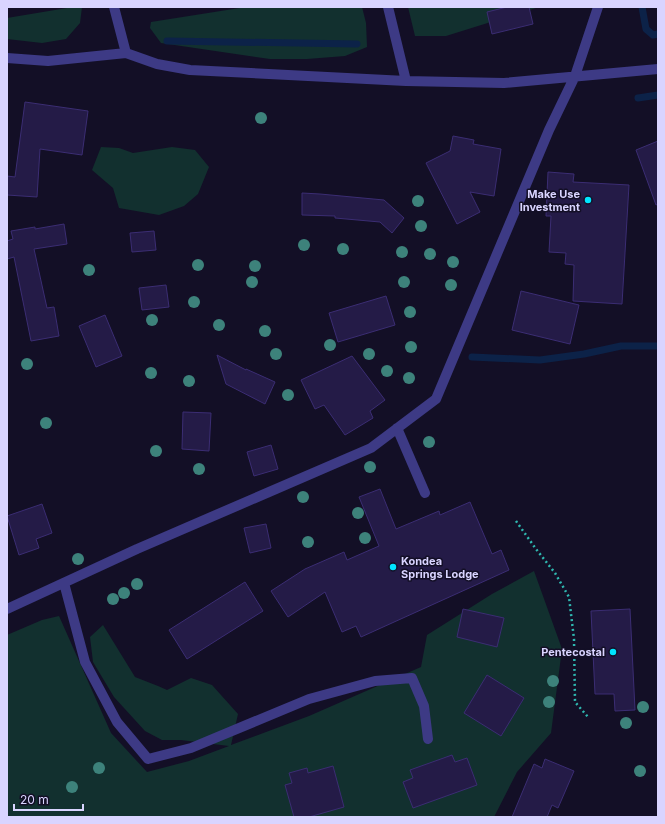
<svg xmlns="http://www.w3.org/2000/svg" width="665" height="824" font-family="Inter,sans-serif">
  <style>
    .green { fill: #12302f }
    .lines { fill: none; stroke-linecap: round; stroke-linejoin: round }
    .stream { stroke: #0c2248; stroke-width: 7 }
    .building { fill: #241b47; stroke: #3b2d73 }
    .path { stroke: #2fb8b0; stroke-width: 2.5; stroke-dasharray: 2 3; stroke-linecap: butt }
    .minor { stroke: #3d3a85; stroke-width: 10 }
    .tree { fill: #3d827b }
    .poi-dot { fill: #00e5ff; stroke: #130f26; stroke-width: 1.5 }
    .labels { text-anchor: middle; stroke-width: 3; stroke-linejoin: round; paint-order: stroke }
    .poi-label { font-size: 11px; font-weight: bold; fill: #d9d4ff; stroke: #130f26; text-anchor: end }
  </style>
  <rect width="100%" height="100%" fill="#130f26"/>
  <!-- green -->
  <path class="green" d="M 73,7 L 82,7 L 80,23 L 66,39 L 42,43 L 7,39 L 7,18 Z
    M 246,7 L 362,7 L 366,23 L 367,47 L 345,56 L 307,59 L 270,59 L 161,43 L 150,28 L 151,22 Z
    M 408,7 L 539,7 L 446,36 L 415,36 Z
    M 101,147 L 119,148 L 133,153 L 172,147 L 195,150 L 209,167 L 198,194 L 184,206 L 159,215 L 119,208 L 113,188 L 92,170 Z
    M 534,571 L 562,649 L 551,733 L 517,772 L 494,817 L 7,817 L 7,635 L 42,620 L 59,616 L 111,733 L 147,772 L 189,761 L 229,746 L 181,740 L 162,740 L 145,731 L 114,697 L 93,662 L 90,637 L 103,625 L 135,677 L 158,686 L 167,690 L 191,678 L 212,685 L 238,714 L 231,745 L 309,716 L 421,667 L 427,635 L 492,594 Z"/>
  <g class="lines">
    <!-- stream -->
    <path class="stream" d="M 642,7 L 646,29 L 653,35 L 658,34
      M 167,41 L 357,44
      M 638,98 L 658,95
      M 472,357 L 540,360 L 584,354 L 621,346 L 658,346"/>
  </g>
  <!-- building -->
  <path class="building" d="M 507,7 L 529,7 L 533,24 L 492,34 L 487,12 Z
    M 25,102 L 88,111 L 82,155 L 40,149 L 37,197 L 7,195 L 7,176 L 15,177 Z
    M 453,136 L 474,140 L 473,144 L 501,149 L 494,196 L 470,192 L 480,212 L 457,224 L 426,163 L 450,151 Z
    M 658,141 L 658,204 L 656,205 L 636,150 Z
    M 548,172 L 574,174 L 573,182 L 629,185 L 622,304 L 573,301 L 574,265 L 565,264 L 566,253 L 549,252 L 551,216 L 546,216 Z
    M 302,193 L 320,194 L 384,200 L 404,218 L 392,233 L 380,222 L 335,218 L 335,216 L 302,215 Z
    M 64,224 L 67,244 L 34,249 L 47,308 L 54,307 L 59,336 L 31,341 L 14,257 L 7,259 L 7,241 L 13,239 L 11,231 L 35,227 L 35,229 Z
    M 154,231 L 156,250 L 132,252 L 130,233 Z
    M 166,285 L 169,307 L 142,310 L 139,288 Z
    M 521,291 L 579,305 L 570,344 L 512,330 Z
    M 386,296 L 395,325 L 338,342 L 329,313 Z
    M 105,315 L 122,356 L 96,367 L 79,326 Z
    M 217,355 L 246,370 L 246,369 L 275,382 L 265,404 L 226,384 Z
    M 352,356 L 385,400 L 370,411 L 373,418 L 345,435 L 324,405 L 315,409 L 301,380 Z
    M 183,412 L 211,413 L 209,451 L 182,449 Z
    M 271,445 L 278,469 L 254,476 L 247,452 Z
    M 380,489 L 396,529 L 439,511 L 440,515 L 470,502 L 492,554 L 501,550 L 509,570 L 361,637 L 356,626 L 342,632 L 325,592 L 288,617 L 271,591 L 305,569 L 344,552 L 347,560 L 379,546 L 359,497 Z
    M 42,504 L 52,533 L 36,539 L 39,548 L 19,555 L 7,516 Z
    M 266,524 L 271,548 L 250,553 L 244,528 Z
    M 245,582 L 263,611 L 187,659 L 169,630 Z
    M 463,609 L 504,618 L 497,647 L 457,637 Z
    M 630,609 L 635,710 L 615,711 L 614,694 L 595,694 L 591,611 Z
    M 487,675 L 524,698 L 501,736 L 464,713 Z
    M 452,755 L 455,762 L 467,758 L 477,785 L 413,808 L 403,782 L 413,778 L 410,770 Z
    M 545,759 L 574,771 L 558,808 L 552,805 L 547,817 L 512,817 L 534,764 L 542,768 Z
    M 333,766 L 344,807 L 309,817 L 294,817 L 285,785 L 292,783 L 289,773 L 307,768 L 308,773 Z"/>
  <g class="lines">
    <!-- path -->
    <path class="path" d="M 516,521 L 536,549 L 555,573 L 569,597 L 574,639 L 575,702 L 588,717"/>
    <!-- minor -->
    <path class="minor" d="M 114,7 L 126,53
      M 388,7 L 406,81
      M 7,58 L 48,61 L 126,53 L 157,64 L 190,70 L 406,81 L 504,83 L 658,69
      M 397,428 L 425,493
      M 64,583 L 85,662 L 117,722 L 148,759 L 191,748 L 309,699 L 375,681 L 412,678 L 424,706 L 428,739
      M 7,609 L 137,549 L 371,448 L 436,399 L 549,130 L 575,76 L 598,7"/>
  </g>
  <!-- trees -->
  <g class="tree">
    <circle cx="261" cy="118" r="6"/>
    <circle cx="418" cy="201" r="6"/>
    <circle cx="421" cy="226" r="6"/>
    <circle cx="304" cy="245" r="6"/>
    <circle cx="343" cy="249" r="6"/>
    <circle cx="402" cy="252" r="6"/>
    <circle cx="430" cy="254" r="6"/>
    <circle cx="453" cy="262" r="6"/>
    <circle cx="198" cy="265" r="6"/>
    <circle cx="255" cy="266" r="6"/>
    <circle cx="89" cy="270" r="6"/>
    <circle cx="252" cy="282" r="6"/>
    <circle cx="404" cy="282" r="6"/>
    <circle cx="451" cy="285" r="6"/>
    <circle cx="194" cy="302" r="6"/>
    <circle cx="410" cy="312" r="6"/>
    <circle cx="152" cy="320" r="6"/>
    <circle cx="219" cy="325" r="6"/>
    <circle cx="265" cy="331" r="6"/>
    <circle cx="330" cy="345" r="6"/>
    <circle cx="411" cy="347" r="6"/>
    <circle cx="276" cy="354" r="6"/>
    <circle cx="369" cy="354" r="6"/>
    <circle cx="27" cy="364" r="6"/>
    <circle cx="387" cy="371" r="6"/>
    <circle cx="151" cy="373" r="6"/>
    <circle cx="409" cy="378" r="6"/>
    <circle cx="189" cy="381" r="6"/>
    <circle cx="288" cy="395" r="6"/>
    <circle cx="46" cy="423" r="6"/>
    <circle cx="429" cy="442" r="6"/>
    <circle cx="156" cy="451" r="6"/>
    <circle cx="370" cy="467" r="6"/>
    <circle cx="199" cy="469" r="6"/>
    <circle cx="303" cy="497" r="6"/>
    <circle cx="358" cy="513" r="6"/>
    <circle cx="365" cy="538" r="6"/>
    <circle cx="308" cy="542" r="6"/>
    <circle cx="78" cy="559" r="6"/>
    <circle cx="137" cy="584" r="6"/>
    <circle cx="124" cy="593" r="6"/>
    <circle cx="113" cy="599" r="6"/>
    <circle cx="553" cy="681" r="6"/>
    <circle cx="549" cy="702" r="6"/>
    <circle cx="643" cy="707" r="6"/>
    <circle cx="626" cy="723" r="6"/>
    <circle cx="99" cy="768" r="6"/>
    <circle cx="640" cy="771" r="6"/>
    <circle cx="72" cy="787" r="6"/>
  </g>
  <!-- markers -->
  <g class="poi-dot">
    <circle cx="588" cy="200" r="4"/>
    <circle cx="393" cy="567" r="4"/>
    <circle cx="613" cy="652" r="4"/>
  </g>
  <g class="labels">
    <!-- poi labels -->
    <g class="poi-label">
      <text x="580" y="198">Make Use<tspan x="580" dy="13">Investment</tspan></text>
      <text x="401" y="565" text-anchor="start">Kondea<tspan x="401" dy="13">Springs Lodge</tspan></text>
      <text x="605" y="656">Pentecostal</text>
    </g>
  </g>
  <!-- border -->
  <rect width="665" height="824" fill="none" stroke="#d9d4ff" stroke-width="16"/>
  <!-- scale -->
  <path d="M14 804v6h69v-6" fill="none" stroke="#d9d4ff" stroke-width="2"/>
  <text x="20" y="804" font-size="12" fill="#d9d4ff" stroke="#130f26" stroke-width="3" paint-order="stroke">20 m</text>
</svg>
